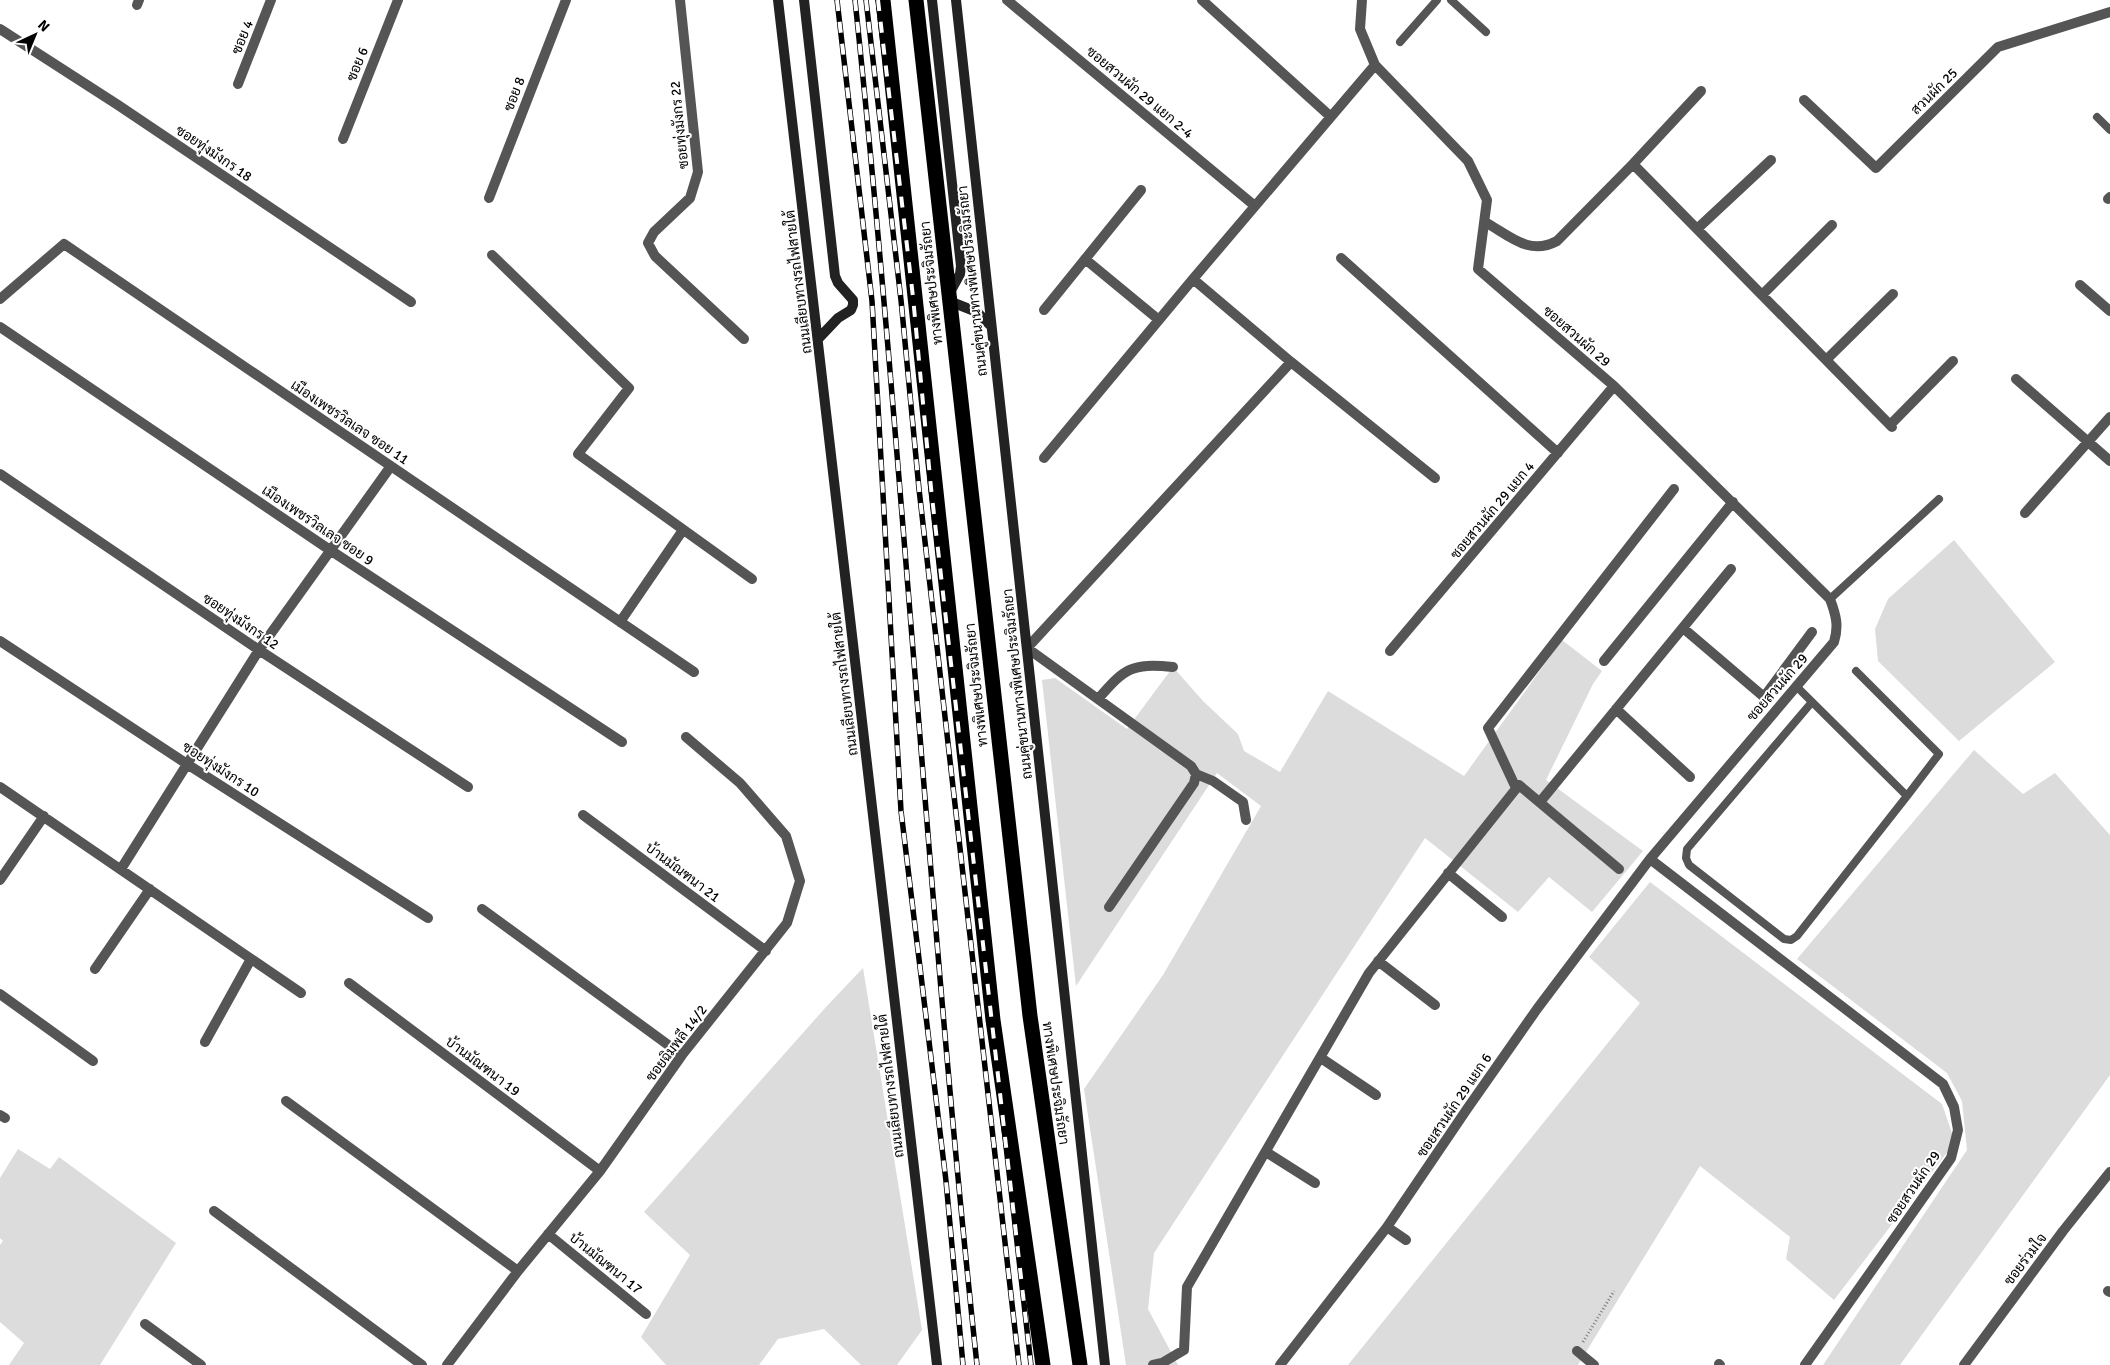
<svg xmlns="http://www.w3.org/2000/svg" width="2110" height="1365" font-family="Signika,Sarabun,sans-serif">
  <style>
    .green { fill: #dcdcdc }
    .lines { fill: none; stroke-linecap: round; stroke-linejoin: round }
    .path { stroke: #777; stroke-width: 3; stroke-dasharray: 1 2.5; stroke-linecap: butt }
    .service { stroke: #555; stroke-width: 8 }
    .minor { stroke: #555; stroke-width: 10 }
    .secondary { stroke: #222; stroke-width: 10 }
    .motorway { stroke: #000; stroke-width: 15 }
    .rail-casing { stroke: #000; stroke-width: 5.5 }
    .rail { stroke: #fff; stroke-width: 4; stroke-dasharray: 11; stroke-linecap: butt }
    .labels { text-anchor: middle; stroke-width: 4; stroke-linejoin: round; paint-order: stroke }
    .street-label { font-size: 14px; fill: #000; stroke: #fff }
  </style>
  <rect width="100%" height="100%" fill="#fff"/>
  <!-- green -->
  <path class="green" d="M 1954,540 L 2055,662 L 1959,741 L 1878,661 L 1875,629 L 1888,599 Z
    M 1562,640 L 1602,671 L 1593,684 L 1546,780 L 1643,851 L 1592,912 L 1549,877 L 1518,912 L 1425,838 L 1154,1253 L 1148,1309 L 1178,1365 L 1126,1365 L 1084,1089 L 1163,975 L 1261,806 L 1217,773 L 1076,986 L 1042,680 L 1055,678 L 1127,729 L 1173,667 L 1203,701 L 1238,734 L 1244,751 L 1280,772 L 1328,691 L 1464,776 Z
    M 1974,750 L 2023,794 L 2055,773 L 2110,835 L 2110,1075 L 1900,1365 L 1823,1365 L 1967,1150 L 1962,1101 L 1947,1073 L 1797,959 Z
    M 1650,882 L 1942,1104 L 1955,1142 L 1834,1300 L 1786,1259 L 1790,1237 L 1700,1166 L 1578,1365 L 1348,1365 L 1640,1003 L 1589,957 Z
    M 863,968 L 922,1330 L 897,1365 L 861,1365 L 824,1329 L 778,1339 L 759,1365 L 666,1365 L 641,1337 L 690,1255 L 644,1212 L 826,1007 Z
    M 18,1149 L 50,1169 L 59,1157 L 176,1243 L 100,1365 L 9,1365 L 24,1343 L 0,1322 L 0,1245 L 3,1241 L 0,1238 L 0,1178 Z"/>
  <g class="lines">
    <!-- path -->
    <path class="path" d="M 1583,1342 L 1614,1291"/>
    <!-- service -->
    <path class="service" d="M 1451,0 L 1486,32
      M 1400,42 L 1437,0
      M 2097,117 L 2110,130
      M 1830,599 L 1939,499
      M 1796,686 L 1907,796 L 1939,754 L 1856,671
      M 1812,702 L 1687,849 L 1686,858 L 1689,865 L 1784,939 L 1791,940 L 1797,936 L 1907,796"/>
    <!-- minor -->
    <path class="minor" d="M 680,0 L 698,172 L 690,198 L 654,232 L 648,243 L 655,256 L 744,339
      M 1007,0 L 1255,206
      M 1202,0 L 1331,117
      M 1362,0 L 1360,29 L 1375,65 L 1468,161 L 1487,200 L 1478,269 L 1614,386 L 1830,599 C 1836,615 1839,626 1834,642 L 1650,859 L 1943,1084 L 1954,1107 L 1958,1130 L 1951,1158 L 1805,1365
      M 137,5 L 139,0
      M 0,29 L 118,105 L 411,302
      M 238,84 L 271,0
      M 1804,100 L 1876,168 L 1998,47 L 2110,12
      M 343,139 L 398,0
      M 1633,164 L 1701,91
      M 489,198 L 566,0
      M 2108,199 L 2110,197
      M 1485,222 C 1510,236 1529,256 1557,241 L 1633,164 L 1892,427
      M 1697,229 L 1771,160
      M 492,255 L 629,388 L 578,454 L 752,579
      M 1341,258 L 1558,453
      M 1085,259 L 1159,320
      M 1193,279 L 1291,362 L 1435,478
      M 2080,285 L 2110,311
      M 1762,295 L 1832,225
      M 0,299 L 64,244 L 694,672
      M 1044,310 L 1141,190
      M 0,327 L 330,550 L 622,742
      M 1826,360 L 1893,294
      M 2016,379 L 2110,461
      M 1890,425 L 1953,361
      M 1044,458 L 1193,279 L 1375,65
      M 0,474 L 259,650 L 468,787
      M 2025,513 L 2110,417
      M 620,622 L 683,530
      M 1683,628 L 1764,697 L 1812,632
      M 0,641 L 187,764 L 428,918
      M 1390,651 L 1614,386
      M 1604,661 L 1733,502
      M 1098,699 C 1125,668 1131,663 1173,667
      M 1616,709 L 1690,777
      M 1196,774 L 1213,781 L 1243,802 L 1246,820
      M 0,787 L 301,993
      M 1516,788 L 1488,728 L 1674,489
      M 1540,802 L 1731,569
      M 583,815 L 766,951
      M 121,869 L 259,650 L 391,466
      M 1448,873 L 1502,917
      M 0,880 L 44,816
      M 1109,907 L 1194,783 L 1196,774 L 1191,766 L 1027,648 L 1291,362
      M 482,909 L 682,1055
      M 1378,961 L 1435,1005
      M 95,969 L 150,889
      M 349,983 L 600,1171
      M 0,994 L 93,1061
      M 205,1042 L 251,959
      M 1321,1058 L 1376,1095
      M 286,1101 L 518,1271
      M 0,1115 L 5,1118
      M 1266,1152 L 1315,1183
      M 214,1211 L 422,1365
      M 1387,1227 L 1406,1240
      M 548,1234 L 646,1314
      M 2108,1291 L 2110,1292
      M 145,1324 L 201,1365
      M 1577,1351 L 1594,1365
      M 1719,1364 L 1720,1365
      M 447,1365 L 518,1271 L 600,1171 L 682,1055 L 787,923 L 800,881 L 786,836 L 740,783 L 686,737
      M 1153,1365 L 1162,1363 L 1184,1350 L 1187,1287 L 1369,973 L 1519,785 L 1619,869
      M 1280,1365 L 1387,1227 L 1467,1109 L 1537,1009 L 1650,859
      M 1964,1365 L 2063,1231 L 2110,1172"/>
    <!-- secondary -->
    <path class="secondary" d="M 778,0 L 937,1365
      M 804,0 L 835,276 L 838,283 L 853,300 L 853,305 L 851,310 L 838,318 L 819,338
      M 932,0 L 961,266 L 960,274 L 949,294 L 954,303 L 977,312 L 991,326
      M 956,0 L 1105,1365"/>
    <!-- motorway -->
    <path class="motorway" d="M 883,0 L 993,1020 L 1043,1365
      M 916,0 L 1030,1016 L 1080,1365"/>
    <!-- rail casing -->
    <g class="rail-casing">
      <path id="rail" d="M 837,0 L 872,301 L 901,811 L 946,1181 L 963,1365
        M 855,0 C 903,454 928,911 977,1365
        M 866,0 L 901,300 L 919,489 L 1019,1365
        M 878,0 L 913,297 L 931,488 L 1031,1365"/>
    </g>
    <!-- rail -->
    <use href="#rail" class="rail"/>
  </g>
  <g class="labels">
    <!-- street labels -->
    <g class="street-label">
      <text transform="translate(242 37) rotate(-68)" y="5">ซอย 4</text>
      <text transform="translate(357 64) rotate(-68)" y="5">ซอย 6</text>
      <text transform="translate(1934 91) rotate(-45)" y="5">สวนผัก 25</text>
      <text transform="translate(1140 92) rotate(40)" y="5">ซอยสวนผัก 29 แยก 2-4</text>
      <text transform="translate(514 94) rotate(-69)" y="5">ซอย 8</text>
      <text transform="translate(679 125) rotate(-96)" y="5">ซอยทุ่งมังกร 22</text>
      <text transform="translate(214 153) rotate(34)" y="5">ซอยทุ่งมังกร 18</text>
      <text transform="translate(972 281) rotate(-96)" y="5">ถนนคู่ขนานทางพิเศษประจิมรัถยา</text>
      <text transform="translate(798 282) rotate(-97)" y="5">ถนนเลียบทางรถไฟสายใต้</text>
      <text transform="translate(931 283) rotate(-96)" y="5">ทางพิเศษประจิมรัถยา</text>
      <text transform="translate(1577 336) rotate(41)" y="5">ซอยสวนผัก 29</text>
      <text transform="translate(350 422) rotate(34)" y="5">เมืองเพชรวิลเลจ ซอย 11</text>
      <text transform="translate(1492 510) rotate(-50)" y="5">ซอยสวนผัก 29 แยก 4</text>
      <text transform="translate(318 525) rotate(34)" y="5">เมืองเพชรวิลเลจ ซอย 9</text>
      <text transform="translate(241 621) rotate(34)" y="5">ซอยทุ่งมังกร 12</text>
      <text transform="translate(844 684) rotate(-97)" y="5">ถนนเลียบทางรถไฟสายใต้</text>
      <text transform="translate(1017 684) rotate(-96)" y="5">ถนนคู่ขนานทางพิเศษประจิมรัถยา</text>
      <text transform="translate(976 685) rotate(-96)" y="5">ทางพิเศษประจิมรัถยา</text>
      <text transform="translate(1777 687) rotate(-49)" y="5">ซอยสวนผัก 29</text>
      <text transform="translate(221 769) rotate(33)" y="5">ซอยทุ่งมังกร 10</text>
      <text transform="translate(683 872) rotate(37)" y="5">บ้านมัณฑนา 21</text>
      <text transform="translate(676 1043) rotate(-53)" y="5">ซอยฉิมพลี 14/2</text>
      <text transform="translate(483 1066) rotate(37)" y="5">บ้านมัณฑนา 19</text>
      <text transform="translate(1056 1083) rotate(82)" y="5">ทางพิเศษประจิมรัถยา</text>
      <text transform="translate(890 1086) rotate(-97)" y="5">ถนนเลียบทางรถไฟสายใต้</text>
      <text transform="translate(1454 1105) rotate(-56)" y="5">ซอยสวนผัก 29 แยก 6</text>
      <text transform="translate(1913 1187) rotate(-56)" y="5">ซอยสวนผัก 29</text>
      <text transform="translate(2025 1259) rotate(-53)" y="5">ซอยร่วมใจ</text>
      <text transform="translate(606 1263) rotate(39)" y="5">บ้านมัณฑนา 17</text>
    </g>
  </g>
  <!-- north arrow -->
  <g transform="translate(35 35) rotate(44)" stroke="#ffffff" stroke-width="4" paint-order="stroke">
  <path d="M0-4L9 19L0 12L-9 19Z" fill="#000000"/>
  <text y="-8" font-size="14" font-weight="bold" text-anchor="middle" fill="#000000">N</text>
  </g>
</svg>
